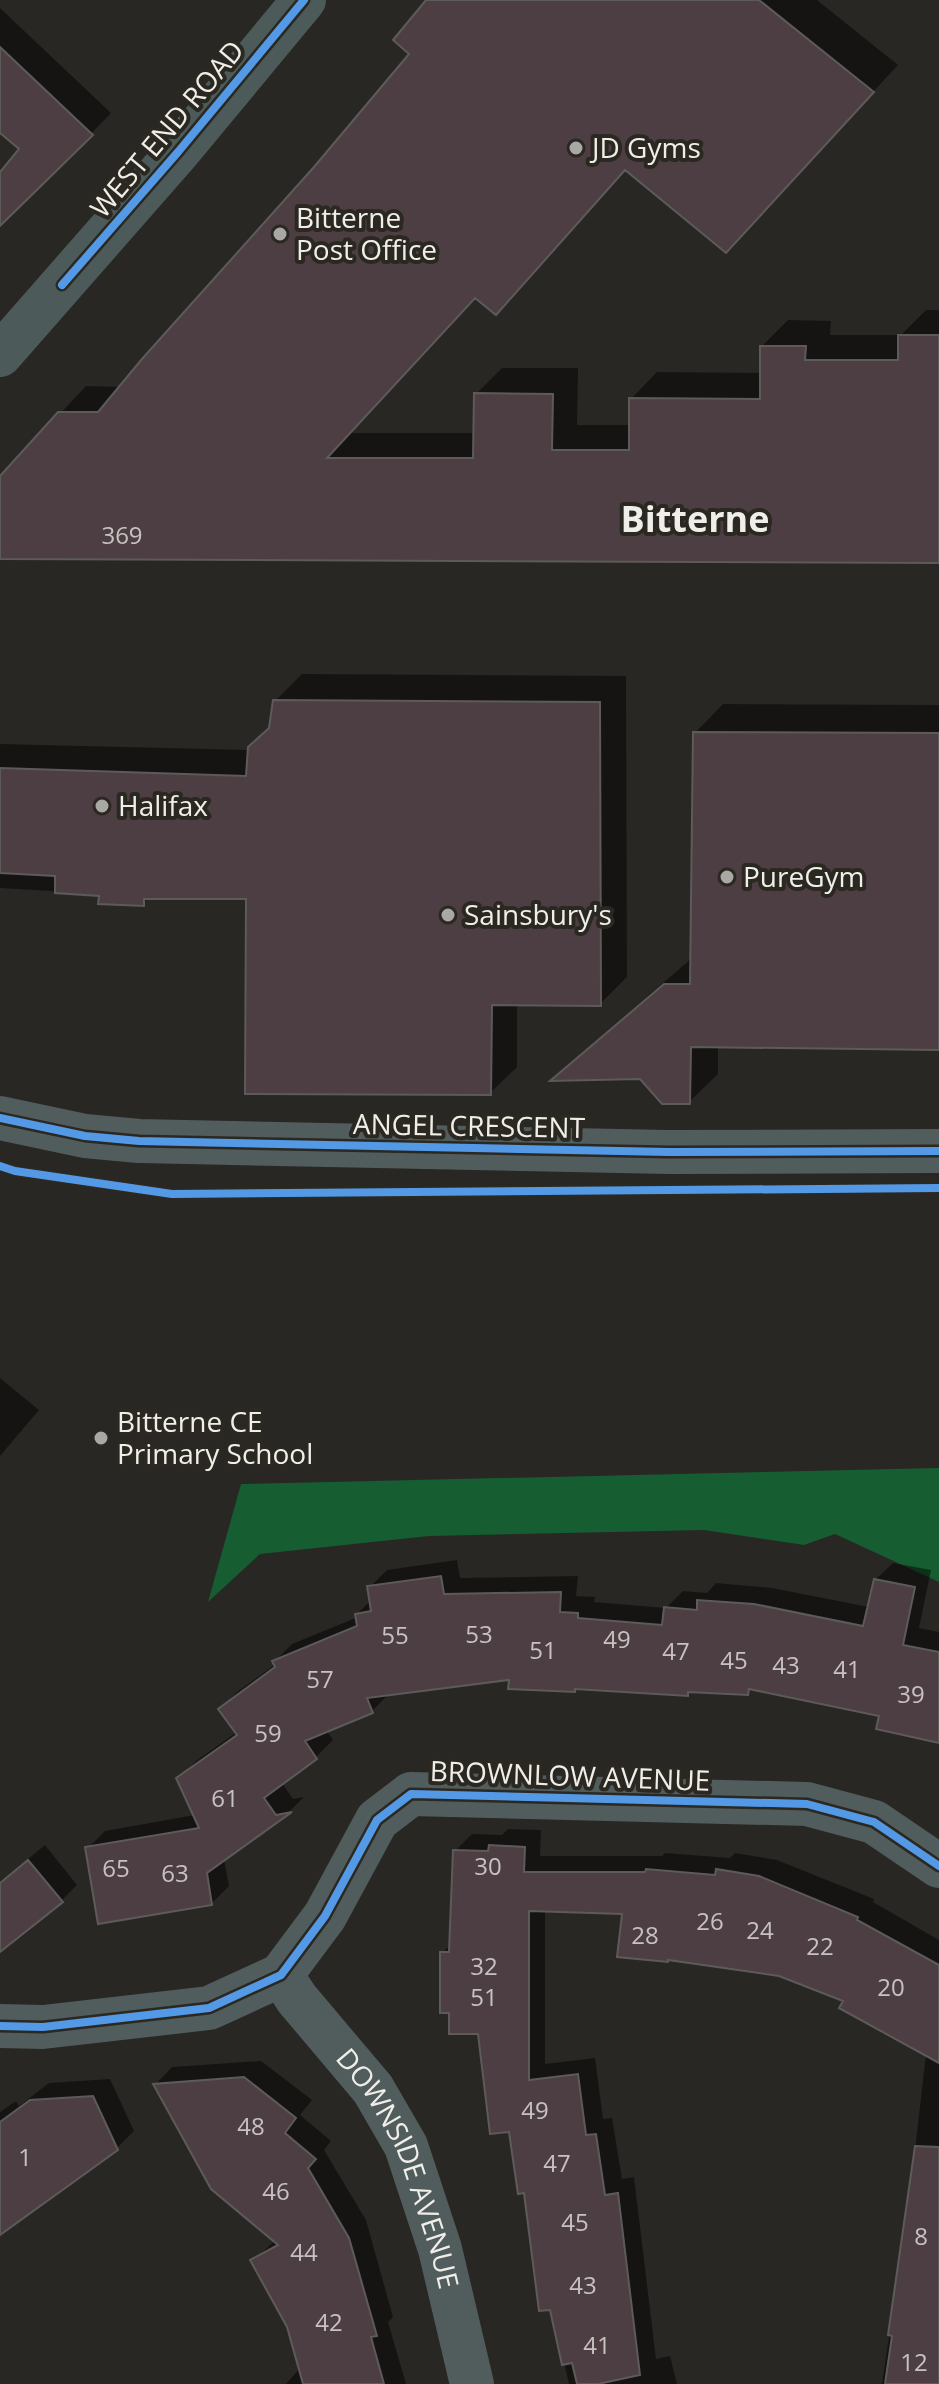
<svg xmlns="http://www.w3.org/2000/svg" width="939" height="2384" font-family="'Open Sans',sans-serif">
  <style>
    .forest { fill: #165d32 }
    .shadow { fill: #0007 }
    .building { fill: #4d3e44; stroke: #5d5b5a; stroke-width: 2 }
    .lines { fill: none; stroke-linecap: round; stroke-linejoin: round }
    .street { stroke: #515c5d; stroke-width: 44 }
    .secondary { stroke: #4c5b5a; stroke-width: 44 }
    .cycleway-casing { stroke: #2a2821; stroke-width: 13 }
    .cycleway { stroke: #5399e6; stroke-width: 8 }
    .poi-dot { fill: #aaa8a4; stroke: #2a2821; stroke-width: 3 }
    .labels { text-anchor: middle; stroke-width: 8; stroke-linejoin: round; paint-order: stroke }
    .number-label { font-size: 24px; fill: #c7c2c0 }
    .street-label { font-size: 28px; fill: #f0eee9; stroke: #2a2821 }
    .poi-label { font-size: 28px; fill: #f0eee9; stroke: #2a2821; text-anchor: start }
    .district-label { font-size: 36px; font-weight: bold; fill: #f0eee9; stroke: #2a2821 }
  </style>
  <rect width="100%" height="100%" fill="#282723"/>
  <!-- forest -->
  <path class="forest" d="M 939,1468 L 939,1582 L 835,1534 L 804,1545 L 704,1530 L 429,1536 L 260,1554 L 208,1602 L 241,1484 Z"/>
  <!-- shadow -->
  <path class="shadow" d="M 429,0 L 817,0 L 898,65 L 751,224 L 627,168 L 521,286 L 476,296 L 350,433 L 476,433 L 476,394 L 502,368 L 578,368 L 577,425 L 631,425 L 631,399 L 657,372 L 762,373 L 762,346 L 788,320 L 831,321 L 830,335 L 901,335 L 926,310 L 939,310 L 939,561 L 0,557 L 0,474 L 12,465 L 86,386 L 122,387 L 316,168 L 411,54 Z
    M 0,8 L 111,113 L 0,228 L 0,175 L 22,149 L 0,130 Z
    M 302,674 L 626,676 L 627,977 L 600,1004 L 517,1003 L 517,1067 L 490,1093 L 248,897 L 149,897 L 143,904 L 101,894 L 0,888 L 0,744 L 250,750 L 271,726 L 275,701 Z
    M 723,704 L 939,705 L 939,1048 L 718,1046 L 718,1074 L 689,1102 L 641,1077 L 555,1079 L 582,1053 L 692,958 L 695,733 Z
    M 0,1378 L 39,1410 L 0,1456 Z
    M 457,1560 L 460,1578 L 578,1576 L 576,1596 L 595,1597 L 594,1602 L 666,1608 L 683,1591 L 707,1593 L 716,1583 L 772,1588 L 869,1607 L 875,1580 L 893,1563 L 931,1570 L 919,1628 L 939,1632 L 939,1741 L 881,1715 L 753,1688 L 747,1693 L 691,1690 L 687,1694 L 577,1687 L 574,1690 L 511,1677 L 390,1693 L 372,1711 L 326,1730 L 333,1740 L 316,1757 L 282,1783 L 293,1799 L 304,1797 L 291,1810 L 224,1859 L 229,1886 L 212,1903 L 88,1848 L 105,1831 L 195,1815 L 178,1779 L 196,1761 L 237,1732 L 220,1709 L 237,1692 L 276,1664 L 275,1661 L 292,1644 L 358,1617 L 357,1614 L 371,1600 L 370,1587 L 387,1570 Z
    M 508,1829 L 541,1830 L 540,1856 L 662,1856 L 665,1853 L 730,1858 L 735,1853 L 777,1860 L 874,1899 L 873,1902 L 939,1940 L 939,2384 L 882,2384 L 909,2202 L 926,2054 L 845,2000 L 624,1912 L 545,1909 L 545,2064 L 595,2058 L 603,2119 L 612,2118 L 622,2179 L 634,2177 L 656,2359 L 670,2356 L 677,2384 L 569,2384 L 511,2129 L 480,2032 L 451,2011 L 442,1953 L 452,1944 L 455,1851 L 472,1834 L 502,1835 Z
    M 45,1845 L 77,1885 L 61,1901 L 0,1929 L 0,1882 Z
    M 261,2061 L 312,2100 L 300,2115 L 331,2141 L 324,2150 L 366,2220 L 393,2317 L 388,2322 L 406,2384 L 286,2384 L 300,2368 L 289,2326 L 253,2260 L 276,2240 L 156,2084 L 172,2067 Z
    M 110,2079 L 134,2131 L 117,2148 L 0,2233 L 0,2112 L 16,2101 L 19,2106 L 49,2083 Z"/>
  <!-- building -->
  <path class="building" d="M 426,0 L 759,0 L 874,92 L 726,253 L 625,170 L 496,315 L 475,298 L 327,458 L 473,458 L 474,393 L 553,394 L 552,450 L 629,450 L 629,398 L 760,399 L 760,346 L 806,346 L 805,360 L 898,360 L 898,335 L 939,335 L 939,563 L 0,559 L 0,476 L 58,412 L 98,412 L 142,359 L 314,167 L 409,54 L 393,40 Z
    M 0,47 L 93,135 L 0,226 L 0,172 L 19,149 L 0,133 Z
    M 273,700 L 600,702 L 601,1006 L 492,1005 L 491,1095 L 245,1094 L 246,899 L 144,899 L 144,906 L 98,904 L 99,896 L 55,893 L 55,876 L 0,873 L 0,768 L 246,776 L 248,747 L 269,728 Z
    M 693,732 L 939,733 L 939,1050 L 691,1047 L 690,1104 L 662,1104 L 640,1079 L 550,1081 L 664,984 L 690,984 Z
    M 441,1576 L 444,1594 L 561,1592 L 560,1612 L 578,1613 L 578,1618 L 662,1625 L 664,1607 L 697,1610 L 697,1600 L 754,1604 L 863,1626 L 874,1579 L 915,1587 L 903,1645 L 939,1652 L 939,1743 L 876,1729 L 879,1716 L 749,1689 L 748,1695 L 688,1692 L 688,1696 L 575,1689 L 575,1692 L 508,1689 L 509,1680 L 367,1698 L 373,1713 L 305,1741 L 317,1759 L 264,1798 L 276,1815 L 292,1812 L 207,1873 L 212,1905 L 98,1924 L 85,1847 L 199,1828 L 176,1778 L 237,1735 L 218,1709 L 275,1667 L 272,1661 L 357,1626 L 355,1614 L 371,1611 L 367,1586 Z
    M 489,1845 L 525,1847 L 524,1872 L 645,1872 L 646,1869 L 715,1875 L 716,1869 L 759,1876 L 858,1917 L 857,1920 L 939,1965 L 939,2063 L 839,2008 L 843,2001 L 779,1976 L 668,1960 L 668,1962 L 617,1957 L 622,1914 L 529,1911 L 529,2080 L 578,2074 L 586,2135 L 596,2134 L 605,2195 L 618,2193 L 640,2375 L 598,2384 L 577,2384 L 572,2363 L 562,2365 L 550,2310 L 539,2311 L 524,2193 L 518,2194 L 509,2132 L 490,2134 L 478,2034 L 449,2034 L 449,2013 L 440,2013 L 440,1952 L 449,1952 L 453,1850 L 488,1851 Z
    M 28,1860 L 63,1902 L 0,1952 L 0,1883 Z
    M 244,2077 L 296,2118 L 285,2133 L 316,2159 L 308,2168 L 349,2238 L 377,2336 L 371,2337 L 384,2384 L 303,2384 L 287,2327 L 250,2260 L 278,2245 L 211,2189 L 153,2084 Z
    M 93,2096 L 118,2150 L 0,2235 L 0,2122 L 30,2100 Z
    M 915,2146 L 939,2147 L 939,2384 L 885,2384 L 892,2336 L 888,2335 Z"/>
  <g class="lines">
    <!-- street -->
    <g class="street">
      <path d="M 0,1118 L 85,1136 L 139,1141 L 669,1152 L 939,1151"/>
      <path id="s1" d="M 281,1975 L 297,1999 L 373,2089 L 406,2146 L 440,2249 L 472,2384"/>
      <path d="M 0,2026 L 43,2027 L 209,2008 L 281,1975 L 325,1916 L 377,1820 L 411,1794 L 807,1804 L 874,1822 L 939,1866"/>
    </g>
    <!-- secondary -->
    <path class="secondary" d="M 0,355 L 178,152 L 304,0"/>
    <!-- cycleway casing -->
    <g class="cycleway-casing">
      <path id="cycleway" d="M 62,285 L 178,152 L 304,0
        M 0,1118 L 85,1136 L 139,1141 L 669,1152 L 939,1151
        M 0,1166 L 15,1171 L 172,1194 L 939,1188
        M 0,2026 L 43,2027 L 209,2008 L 281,1975 L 325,1916 L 377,1820 L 411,1794 L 807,1804 L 874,1822 L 939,1866"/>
    </g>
    <!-- cycleway -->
    <use href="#cycleway" class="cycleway"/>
  </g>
  <!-- markers -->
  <g class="poi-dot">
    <circle cx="576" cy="148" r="8"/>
    <circle cx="280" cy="234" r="8"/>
    <circle cx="102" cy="806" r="8"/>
    <circle cx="727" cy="877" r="8"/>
    <circle cx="448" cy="915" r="8"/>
    <circle cx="101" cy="1438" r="8"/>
  </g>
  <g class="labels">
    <!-- number labels -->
    <g class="number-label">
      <text x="122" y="544">369</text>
      <text x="479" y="1643">53</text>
      <text x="395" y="1644">55</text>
      <text x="617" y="1648">49</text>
      <text x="543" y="1659">51</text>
      <text x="676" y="1660">47</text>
      <text x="734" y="1669">45</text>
      <text x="786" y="1674">43</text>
      <text x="847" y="1678">41</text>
      <text x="320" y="1688">57</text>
      <text x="911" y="1703">39</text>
      <text x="268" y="1742">59</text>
      <text x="225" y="1807">61</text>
      <text x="488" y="1875">30</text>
      <text x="116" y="1877">65</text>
      <text x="175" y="1882">63</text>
      <text x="710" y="1930">26</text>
      <text x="760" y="1939">24</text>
      <text x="645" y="1944">28</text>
      <text x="820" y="1955">22</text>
      <text x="484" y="1975">32</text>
      <text x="891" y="1996">20</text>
      <text x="484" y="2006">51</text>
      <text x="535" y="2119">49</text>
      <text x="251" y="2135">48</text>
      <text x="25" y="2166">1</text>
      <text x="557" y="2172">47</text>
      <text x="276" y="2200">46</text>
      <text x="575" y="2231">45</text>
      <text x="921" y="2245">8</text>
      <text x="304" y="2261">44</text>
      <text x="583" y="2294">43</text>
      <text x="329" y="2331">42</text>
      <text x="597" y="2354">41</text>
      <text x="914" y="2371">12</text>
    </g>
    <!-- street labels -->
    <g class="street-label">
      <text transform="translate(167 129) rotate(-50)" y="10">WEST END ROAD</text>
      <text transform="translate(469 1126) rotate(1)" y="10">ANGEL CRESCENT</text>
      <text transform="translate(570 1776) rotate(2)" y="10">BROWNLOW AVENUE</text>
      <text dy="10" stroke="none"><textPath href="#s1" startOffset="230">DOWNSIDE AVENUE</textPath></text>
    </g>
    <!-- poi labels -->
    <g class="poi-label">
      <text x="592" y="158">JD Gyms</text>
      <text x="296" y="228">Bitterne<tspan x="296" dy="32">Post Office</tspan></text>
      <text x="118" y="816">Halifax</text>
      <text x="743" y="887">PureGym</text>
      <text x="464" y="925">Sainsbury's</text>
      <text x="117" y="1432">Bitterne CE<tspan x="117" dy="32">Primary School</tspan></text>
    </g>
    <!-- district labels -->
    <g class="district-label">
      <text x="695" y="532">Bitterne</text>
    </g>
  </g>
</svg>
